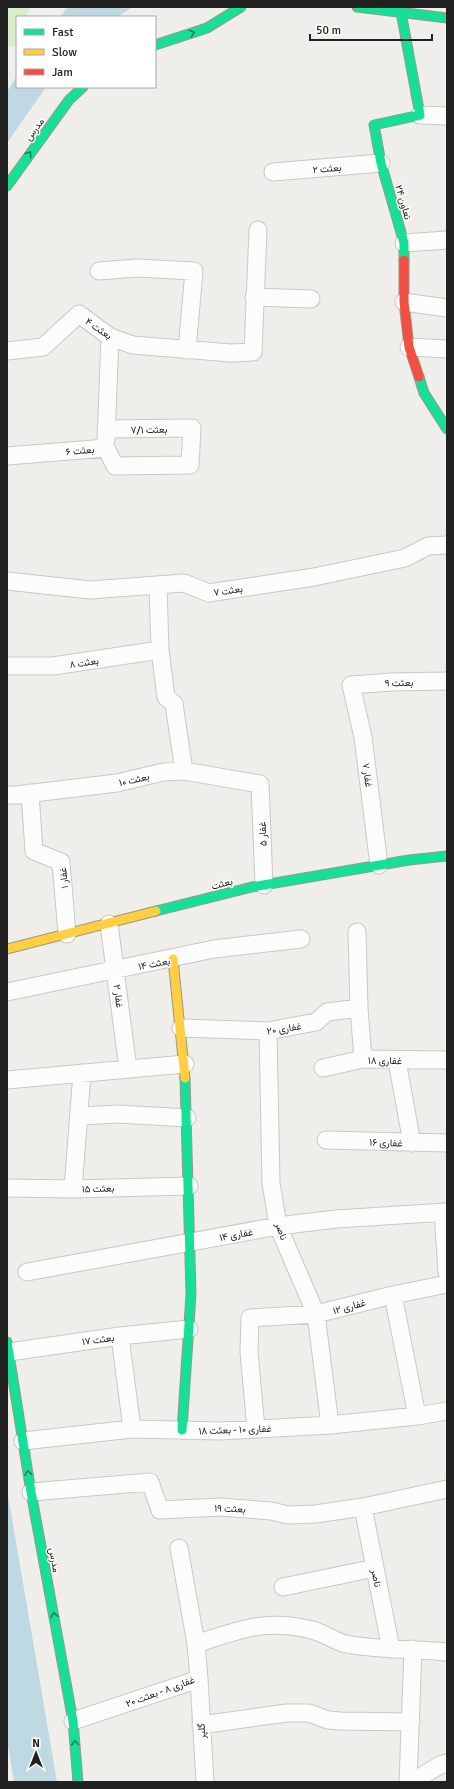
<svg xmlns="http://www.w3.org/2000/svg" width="454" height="1789" font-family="Signika,Vazirmatn,sans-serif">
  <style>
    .grass { fill: #dbecca }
    .water { fill: #bfd9e2 }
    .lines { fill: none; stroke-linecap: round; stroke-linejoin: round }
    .street-casing { stroke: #c8c8c6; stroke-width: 19 }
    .fast-casing { stroke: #979a82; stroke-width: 11 }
    .slow-casing { stroke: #979a82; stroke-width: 11 }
    .jam-casing { stroke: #979a82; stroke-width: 11 }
    .street { stroke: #fdfcfc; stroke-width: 17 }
    .fast { stroke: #16e098; stroke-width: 9 }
    .slow { stroke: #ffcf43; stroke-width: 9 }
    .jam { stroke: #f24e42; stroke-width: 9 }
    .oneway { stroke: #1c805c }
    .labels { text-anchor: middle; stroke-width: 3; stroke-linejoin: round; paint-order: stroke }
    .street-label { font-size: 10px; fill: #212121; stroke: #fff }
  </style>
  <rect width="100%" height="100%" fill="#efeeea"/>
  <!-- grass -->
  <path class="grass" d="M 10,7 L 30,7 L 26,17 L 17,17 L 17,41 L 15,46 L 7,46 L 7,9 Z"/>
  <!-- water -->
  <path class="water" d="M 68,7 L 132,7 L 118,17 L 60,17 Z
    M 17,76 L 17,87 L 46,87 L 7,143 L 7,91 Z
    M 7,1489 L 57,1782 L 14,1782 L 7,1740 Z"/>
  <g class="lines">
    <!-- street casing -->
    <g class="street-casing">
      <path id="street" d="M 420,115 L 447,116
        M 273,172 L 381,163
        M 404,243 L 447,240
        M 99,271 L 137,268 L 194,271 L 187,350
        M 254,297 L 311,299
        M 404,302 L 447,308
        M 409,347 L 447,349
        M 7,351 L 43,347 L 79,314 L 110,337 L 133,345 L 231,353 L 253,352 L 258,230
        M 106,440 L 110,337
        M 7,456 L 106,448 L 115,466 L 190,465 L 192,428 L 106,429
        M 7,581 L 90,590 L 184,583 L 209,593 L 314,577 L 405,558 L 428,546 L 447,545
        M 158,585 L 160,650 L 166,697 L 174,704 L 184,771
        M 7,666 L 53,666 L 160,650
        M 30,793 L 34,851 L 61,862 L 67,934
        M 7,795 L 17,795 L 117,783 L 163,772 L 184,771 L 260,784 L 264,885
        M 379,865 L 363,737 L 351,685 L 392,682 L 447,681
        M 109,924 L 128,1069
        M 357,932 L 359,1008 L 363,1059
        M 7,992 L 214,949 L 301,939
        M 181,1028 L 268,1031 L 316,1022 L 327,1012 L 359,1008
        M 268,1031 L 271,1183 L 278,1226 L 316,1314 L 330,1425
        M 397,1061 L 412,1143
        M 323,1068 L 363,1059 L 447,1060
        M 7,1080 L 185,1064
        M 79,1116 L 118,1114 L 187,1118
        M 326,1140 L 447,1143
        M 7,1188 L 73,1189 L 189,1186
        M 73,1189 L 82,1073
        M 443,1212 L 447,1272
        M 27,1272 L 278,1226 L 336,1219 L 447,1212
        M 393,1295 L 417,1416
        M 120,1336 L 132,1429
        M 9,1352 L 120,1336 L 189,1329
        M 256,1429 L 249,1352 L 250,1318 L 316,1314 L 393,1295 L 447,1284
        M 23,1441 L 132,1429 L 220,1431 L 330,1425 L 417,1416 L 447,1411
        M 31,1492 L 150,1482 L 160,1510 L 220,1507 L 271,1511 L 288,1515 L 315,1514 L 363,1507 L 447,1489
        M 363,1507 L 391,1649
        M 179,1548 L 196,1644
        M 283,1587 L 375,1568
        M 199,1679 L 205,1782
        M 73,1721 L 199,1679 L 196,1644 C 238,1630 267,1618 312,1630 C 324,1633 334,1641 346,1644 C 379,1650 414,1649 447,1652
        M 201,1725 L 286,1713 L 309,1713 L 328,1720 L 340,1721 L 411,1722
        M 408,1782 L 413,1649
        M 412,1782 L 440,1765 L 447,1763"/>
    </g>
    <!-- fast casing -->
    <g class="fast-casing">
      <path id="fast" d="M 357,7 L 447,18
        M 401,12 L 420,115 L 374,125 L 381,163 L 404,243 L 404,260
        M 155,45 L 207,28 L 241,7
        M 7,186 L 69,100 L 83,87
        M 419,377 L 424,393 L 447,429
        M 156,911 L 252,887 L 409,860 L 447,856
        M 7,1342 L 31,1492 L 73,1721 L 78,1782
        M 182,1430 L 191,1294 L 185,1078"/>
    </g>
    <!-- slow casing -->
    <g class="slow-casing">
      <path id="slow" d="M 7,949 L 156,911
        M 173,959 L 185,1078"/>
    </g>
    <!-- jam casing -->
    <g class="jam-casing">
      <path id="jam" d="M 404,260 L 404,302 L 409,347 L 419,377"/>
    </g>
    <!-- street -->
    <use href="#street" class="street"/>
    <!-- fast -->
    <use href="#fast" class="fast"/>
    <!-- slow -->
    <use href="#slow" class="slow"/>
    <!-- jam -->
    <use href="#jam" class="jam"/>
  </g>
  <!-- one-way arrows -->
  <defs><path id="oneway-chevron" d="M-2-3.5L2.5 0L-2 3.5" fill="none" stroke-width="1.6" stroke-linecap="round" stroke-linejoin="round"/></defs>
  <g class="oneway">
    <use href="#oneway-chevron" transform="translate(192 33) rotate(-18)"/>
    <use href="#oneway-chevron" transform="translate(29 154) rotate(-54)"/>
    <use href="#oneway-chevron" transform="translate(28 1473) rotate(-99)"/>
    <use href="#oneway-chevron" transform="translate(54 1615) rotate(-100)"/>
    <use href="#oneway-chevron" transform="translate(75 1743) rotate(-94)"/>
  </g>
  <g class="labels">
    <!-- street labels -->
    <g class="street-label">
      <text transform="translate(34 129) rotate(-54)" y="4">مدرس</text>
      <text transform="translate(327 168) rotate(-5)" y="4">بعثت ۲</text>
      <text transform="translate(404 202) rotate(74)" y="4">تعاون ۲۴</text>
      <text transform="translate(99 328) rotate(34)" y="4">بعثت ۴</text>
      <text transform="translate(149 429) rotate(-1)" y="4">بعثت ۷/۱</text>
      <text transform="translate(80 450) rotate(-5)" y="4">بعثت ۶</text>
      <text transform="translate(228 590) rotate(-8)" y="4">بعثت ۷</text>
      <text transform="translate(84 662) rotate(-8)" y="4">بعثت ۸</text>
      <text transform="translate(399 682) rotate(-1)" y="4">بعثت ۹</text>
      <text transform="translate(368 775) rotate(83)" y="4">غفار ۷</text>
      <text transform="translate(134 779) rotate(-13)" y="4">بعثت ۱۰</text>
      <text transform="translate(262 834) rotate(-93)" y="4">غفار ۵</text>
      <text transform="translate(63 878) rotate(-96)" y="4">غفار ۱</text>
      <text transform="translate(222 883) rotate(-15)" y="4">بعثت</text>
      <text transform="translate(154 963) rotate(-11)" y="4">بعثت ۱۴</text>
      <text transform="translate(119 996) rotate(83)" y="4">غفار ۲</text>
      <text transform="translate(284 1028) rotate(-9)" y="4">غفاری ۲۰</text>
      <text transform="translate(385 1060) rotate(1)" y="4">غفاری ۱۸</text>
      <text transform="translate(386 1142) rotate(2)" y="4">غفاری ۱۶</text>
      <text transform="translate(98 1188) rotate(-2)" y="4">بعثت ۱۵</text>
      <text transform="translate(282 1231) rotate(71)" y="4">ناصر</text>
      <text transform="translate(236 1234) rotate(-10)" y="4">غفاری ۱۴</text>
      <text transform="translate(349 1306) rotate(-15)" y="4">غفاری ۱۲</text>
      <text transform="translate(98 1339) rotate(-8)" y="4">بعثت ۱۷</text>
      <text transform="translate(235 1429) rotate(-2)" y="4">غفاری ۱۰ - بعثت ۱۸</text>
      <text transform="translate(230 1508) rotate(2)" y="4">بعثت ۱۹</text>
      <text transform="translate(55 1560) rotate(80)" y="4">مدرس</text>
      <text transform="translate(377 1578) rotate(79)" y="4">ناصر</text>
      <text transform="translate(160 1691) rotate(-20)" y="4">غفاری ۸ - بعثت ۲۰</text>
      <text transform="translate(201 1731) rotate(-94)" y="4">گلپر</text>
    </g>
  </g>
  <!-- border -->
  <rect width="454" height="1789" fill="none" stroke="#212121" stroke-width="16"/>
  <!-- legend -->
  <rect x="16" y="16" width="140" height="72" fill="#ffffff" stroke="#a6a6a6"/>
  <rect x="24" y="29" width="20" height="6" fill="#16e098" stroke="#a6a6a6"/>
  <text x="52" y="36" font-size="12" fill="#212121">Fast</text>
  <rect x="24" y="49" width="20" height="6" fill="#ffcf43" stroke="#a6a6a6"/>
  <text x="52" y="56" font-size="12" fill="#212121">Slow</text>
  <rect x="24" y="69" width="20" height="6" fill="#f24e42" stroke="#a6a6a6"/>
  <text x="52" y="76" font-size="12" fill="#212121">Jam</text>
  <!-- north arrow -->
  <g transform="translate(36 1753)" stroke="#ffffff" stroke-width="3" paint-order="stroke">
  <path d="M0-3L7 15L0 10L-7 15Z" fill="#212121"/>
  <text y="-6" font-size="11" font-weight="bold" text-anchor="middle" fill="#212121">N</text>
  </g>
  <!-- scale -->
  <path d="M310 34v6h122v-6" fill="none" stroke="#212121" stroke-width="2"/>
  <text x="316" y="34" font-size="12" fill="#212121" stroke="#ffffff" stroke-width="3" paint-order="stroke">50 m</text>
</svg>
